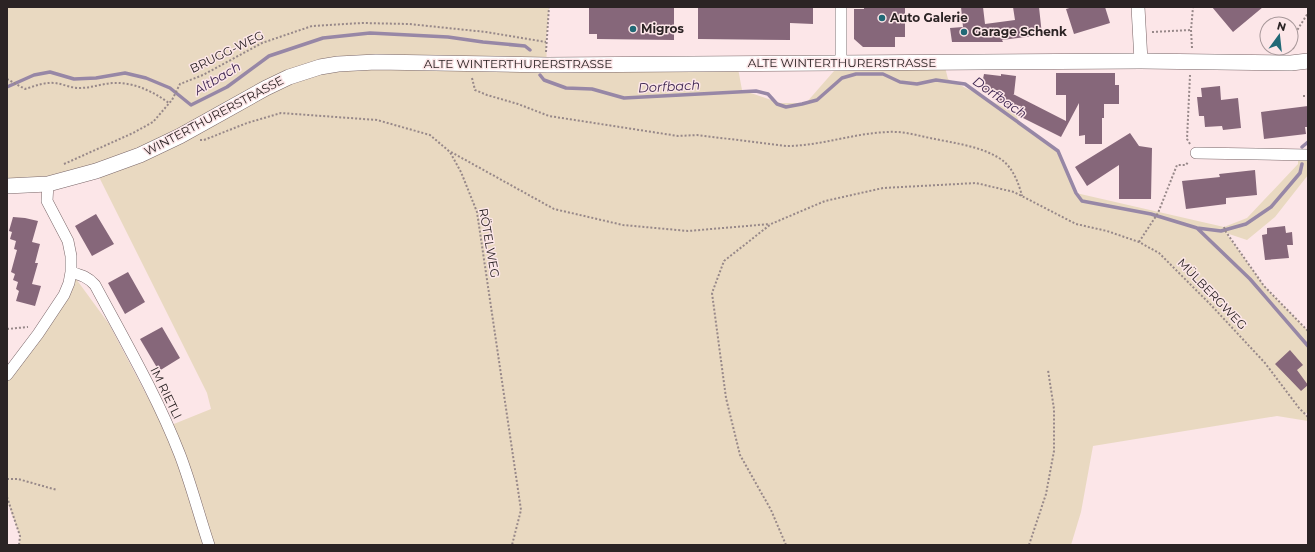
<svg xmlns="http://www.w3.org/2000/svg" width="1315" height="552" font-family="Montserrat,sans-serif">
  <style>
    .green { fill: #e9d9c1 }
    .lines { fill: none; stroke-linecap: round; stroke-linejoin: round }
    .stream { stroke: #9787a6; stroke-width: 3.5 }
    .building { fill: #86677a }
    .minor-casing { stroke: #796668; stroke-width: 12 }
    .tertiary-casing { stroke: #796668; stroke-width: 14 }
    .secondary-casing { stroke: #796668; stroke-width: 16 }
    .path { stroke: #978889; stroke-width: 2; stroke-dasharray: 2 2; stroke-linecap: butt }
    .minor { stroke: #fff; stroke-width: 11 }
    .tertiary { stroke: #fff; stroke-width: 13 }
    .secondary { stroke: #fff; stroke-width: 15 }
    .poi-dot { fill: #216976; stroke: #fce6e8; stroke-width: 1.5 }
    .labels { text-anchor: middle; stroke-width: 3; stroke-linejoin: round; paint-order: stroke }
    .poi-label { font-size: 12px; font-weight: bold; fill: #2b2324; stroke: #fce6e8; text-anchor: start }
    .street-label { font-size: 12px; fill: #2b2324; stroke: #fce6e8 }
    .water-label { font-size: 13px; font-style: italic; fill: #402853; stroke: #fce6e8 }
  </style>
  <rect width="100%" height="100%" fill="#fce6e8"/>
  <!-- green -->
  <path class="green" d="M 7,7 L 549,7 L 546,42 L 547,65 L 737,63 L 742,90 L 780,103 L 806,103 L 841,63 L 944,63 L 948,79 L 1015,113 L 1020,123 L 1058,151 L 1076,193 L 1224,227 L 1247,218 L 1298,164 L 1298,160 L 1308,160 L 1308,175 L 1275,217 L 1247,240 L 1226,233 L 1264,286 L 1308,331 L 1308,412 L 1305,414 L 1308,417 L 1308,421 L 1277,416 L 1093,446 L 1081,512 L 1071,545 L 19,545 L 20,536 L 7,501 L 7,375 L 38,334 L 71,272 L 109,324 L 164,428 L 211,409 L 207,393 L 96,171 L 7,186 Z"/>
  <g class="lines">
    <!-- stream -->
    <path class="stream" d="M 540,75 L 544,80 L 566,88 L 592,89 L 624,98 L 756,91 L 768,94 L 777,104 L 786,107 L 802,104 L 817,100 L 842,78 L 856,74 L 883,74 L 900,82 L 917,84 L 936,80 L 965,84 L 1058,151 L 1076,193 L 1082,201 L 1151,214 L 1197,228 L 1221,231 L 1246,224 L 1271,207 L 1300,173 L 1302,164
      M 7,87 L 34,75 L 50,72 L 74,79 L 96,78 L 125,73 L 146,78 L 170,88 L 191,105 L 227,87 L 269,56 L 323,38 L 370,33 L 448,37 L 483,42 L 525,46 L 530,50
      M 1302,147 L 1308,142
      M 1198,229 L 1250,279 L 1308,346"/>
  </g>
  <!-- building -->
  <path class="building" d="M 589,7 L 674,7 L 674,40 L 597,39 L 597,34 L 589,34 Z
    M 698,7 L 813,7 L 813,24 L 790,23 L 790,40 L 698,39 Z
    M 864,7 L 905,7 L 905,37 L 895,37 L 895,47 L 863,47 L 854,39 L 854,9 L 864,9 Z
    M 961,7 L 983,7 L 985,24 L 1015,20 L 1013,7 L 1039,7 L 1042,35 L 1002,40 L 1003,42 L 952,42 L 950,28 L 963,27 Z
    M 1073,7 L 1105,7 L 1110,23 L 1074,34 L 1066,9 Z
    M 1212,7 L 1263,7 L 1233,32 Z
    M 1056,73 L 1115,73 L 1115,85 L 1119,85 L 1119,104 L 1104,104 L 1104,118 L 1102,118 L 1102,144 L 1085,144 L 1085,135 L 1079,136 L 1079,103 L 1061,137 L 1017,115 L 1021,106 L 997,103 L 999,92 L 981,89 L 984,74 L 1001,76 L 1001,74 L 1016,76 L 1014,94 L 1013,94 L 1066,121 L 1066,95 L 1056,95 Z
    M 1220,86 L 1221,100 L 1238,98 L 1241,128 L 1223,130 L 1222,126 L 1205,127 L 1204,116 L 1199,116 L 1197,97 L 1202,97 L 1201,88 Z
    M 1308,106 L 1308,127 L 1305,127 L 1306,134 L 1264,139 L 1261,112 Z
    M 1130,133 L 1139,146 L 1152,148 L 1151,199 L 1119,199 L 1119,165 L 1087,186 L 1075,167 Z
    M 1255,170 L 1257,195 L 1226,198 L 1226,204 L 1186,209 L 1182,181 L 1220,177 L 1219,174 Z
    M 96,214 L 114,244 L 92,256 L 75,226 Z
    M 13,217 L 25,218 L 38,221 L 32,242 L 40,244 L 35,263 L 38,263 L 32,284 L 41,286 L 35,306 L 16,301 L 19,291 L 16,289 L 18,282 L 13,280 L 15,274 L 11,272 L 17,250 L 14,249 L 16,241 L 10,239 L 12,232 L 9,231 Z
    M 1285,226 L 1286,233 L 1292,232 L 1293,245 L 1287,245 L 1289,258 L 1265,260 L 1262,235 L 1267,234 L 1267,228 Z
    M 128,272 L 145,302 L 125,314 L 108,283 Z
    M 162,327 L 180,358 L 159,371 L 140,339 Z
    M 1290,350 L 1303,365 L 1297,370 L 1308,385 L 1301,391 L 1275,364 Z"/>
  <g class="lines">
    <!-- minor casing -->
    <g class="minor-casing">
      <path id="minor" d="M 841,63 L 841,7
        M 1196,153 L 1308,155
        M 71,272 C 81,275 88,277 95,285 C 125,341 157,396 180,455 C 191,484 199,515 209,545
        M 7,375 L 38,334 L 64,295 L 69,283 L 71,272 L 71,256 L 68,241 L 47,201 L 48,184"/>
    </g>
    <!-- tertiary casing -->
    <g class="tertiary-casing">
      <path id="tertiary" d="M 1138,7 L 1141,61"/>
    </g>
    <!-- secondary casing -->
    <g class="secondary-casing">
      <path id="secondary" d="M 7,186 L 48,184 L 96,171 L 140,155 L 180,136 L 266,88 L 289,77 L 320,67 L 338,64 L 376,62 L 547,65 L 1141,61 L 1291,63 L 1308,61"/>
    </g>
    <!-- path -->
    <path class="path" d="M 1152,32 L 1191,30
      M 1192,48 L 1191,30 L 1193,7
      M 1293,49 L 1296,32 L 1308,13
      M 546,52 L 549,7
      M 472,78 L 475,90 L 487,95 L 518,104 L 549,116 L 678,136 L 697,135 L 786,146 C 821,146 854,133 888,132 C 902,131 916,135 930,138 C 953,143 982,146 1002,160 C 1013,168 1019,184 1022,196
      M 7,79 L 25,89 C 35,86 44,82 55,83 C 63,84 71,88 79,88 C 91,88 101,84 112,83 C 134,82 152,91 169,103
      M 1303,96 L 1308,96
      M 200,140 L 204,140 L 247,123 L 281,113 L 377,120 L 430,135 L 450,152 L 461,172 L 477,212 L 521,510 L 512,545
      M 1190,144 L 1187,139 L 1190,75
      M 451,152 L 554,209 L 623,225 L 688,231 L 770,224
      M 64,164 L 133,133 L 153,122 L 172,100 L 180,84 L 203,75 L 262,43 L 312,26 L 362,23 L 409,24 L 486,32 L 546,42
      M 1224,227 L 1226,232 L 1264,286 L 1308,331
      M 1139,242 L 1158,213 L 1177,165 L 1186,165 L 1188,162
      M 7,329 L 28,327
      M 7,479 L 18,479 L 57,490
      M 7,497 L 20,536 L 19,545
      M 786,545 L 771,510 L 740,455 L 726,398 L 712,293 L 724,261 L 771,224 L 825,201 L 883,188 L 976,183 L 1014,192 L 1076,224 L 1107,231 L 1139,242 L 1159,253 L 1211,305 L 1265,363 L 1299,408 L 1308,417
      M 1029,545 L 1046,494 L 1054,451 L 1054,409 L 1048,370"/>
    <!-- minor -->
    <use href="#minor" class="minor"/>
    <!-- tertiary -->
    <use href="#tertiary" class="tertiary"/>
    <!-- secondary -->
    <use href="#secondary" class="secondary"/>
  </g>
  <!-- markers -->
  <g class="poi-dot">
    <circle cx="882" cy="18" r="4"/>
    <circle cx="633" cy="29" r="4"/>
    <circle cx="964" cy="32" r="4"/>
  </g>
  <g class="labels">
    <!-- poi labels -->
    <g class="poi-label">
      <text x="890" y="22">Auto Galerie</text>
      <text x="641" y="33">Migros</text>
      <text x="972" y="36">Garage Schenk</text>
    </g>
    <!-- street labels -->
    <g class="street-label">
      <text transform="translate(227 52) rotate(-26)" y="4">BRUGG-WEG</text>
      <text x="842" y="67">ALTE WINTERTHURERSTRASSE</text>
      <text x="518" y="68">ALTE WINTERTHURERSTRASSE</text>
      <text transform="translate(214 116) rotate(-28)" y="4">WINTERTHURERSTRASSE</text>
      <text transform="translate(489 243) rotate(80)" y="4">RÖTELWEG</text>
      <text transform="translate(1212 294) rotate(46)" y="4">MÜLBERGWEG</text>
      <text transform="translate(166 393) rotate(64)" y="4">IM RIETLI</text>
    </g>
    <!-- water labels -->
    <g class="water-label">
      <text transform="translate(217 78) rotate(-31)" y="5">Altbach</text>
      <text transform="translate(669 86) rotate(-3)" y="5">Dorfbach</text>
      <text transform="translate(1000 97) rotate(35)" y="5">Dorfbach</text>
    </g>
  </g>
  <!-- border -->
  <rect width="1315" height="552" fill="none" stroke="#2b2324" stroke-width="16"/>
  <!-- north arrow -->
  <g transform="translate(1279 36) rotate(15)"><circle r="19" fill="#fce6e8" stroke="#a8989a"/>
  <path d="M0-3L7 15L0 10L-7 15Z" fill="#216976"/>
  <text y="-6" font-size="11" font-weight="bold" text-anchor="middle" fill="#2b2324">N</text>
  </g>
</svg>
